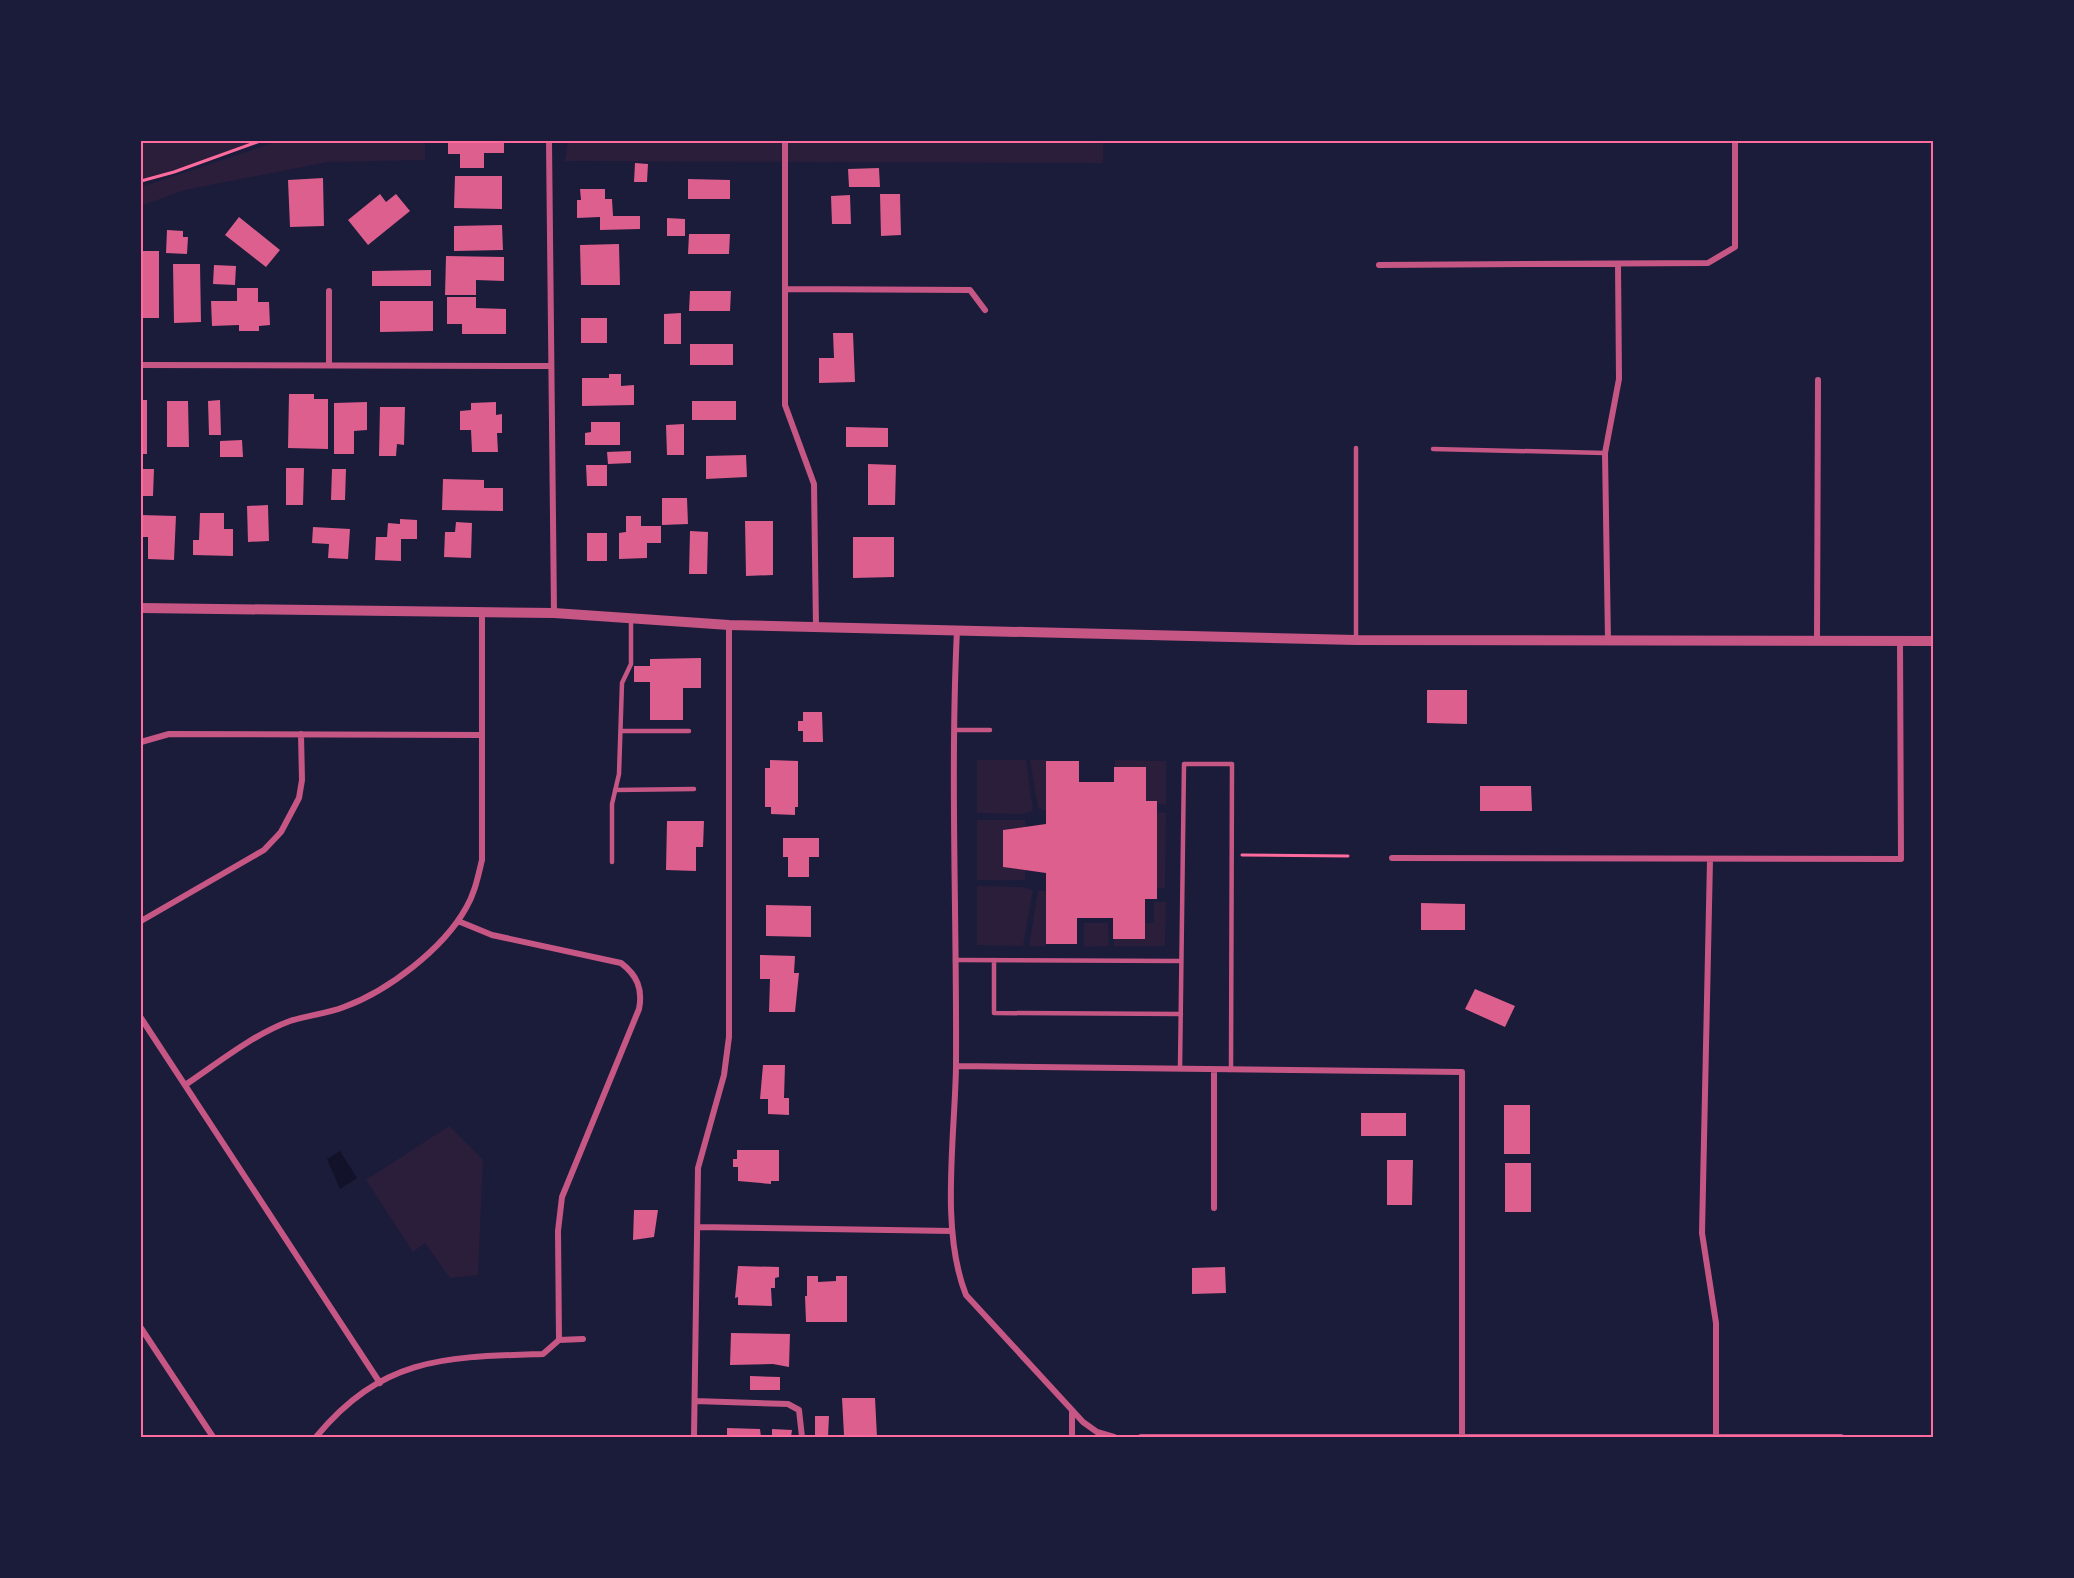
<svg xmlns="http://www.w3.org/2000/svg" width="2074" height="1578" font-family="'Fira Sans',sans-serif">
  <style>
    .green { fill: #2a1e3b }
    .water { fill: #12122b }
    .building { fill: #dd5f8e }
    .lines { fill: none; stroke-linecap: round; stroke-linejoin: round }
    .path { stroke: #ff6b9d; stroke-width: 3 }
    .service { stroke: #c65784; stroke-width: 4.5 }
    .minor { stroke: #c65784; stroke-width: 6 }
    .tertiary { stroke: #c65784; stroke-width: 10 }
    .neatline { fill: none; stroke: #ff6b9d; stroke-width: 2 }
  </style>
  <rect width="100%" height="100%" fill="#1b1b3a"/>
  <!-- green -->
  <path class="green" d="M 141,141 L 260,141 L 174,172 L 141,181 Z
    M 279,141 L 425,141 L 425,160 L 328,162 L 185,190 L 141,206 L 141,187 Z
    M 568,141 L 1103,141 L 1103,163 L 565,161 Z
    M 977,760 L 1026,760 L 1033,811 L 1023,814 L 977,813 Z
    M 1030,760 L 1046,760 L 1046,811 L 1038,808 Z
    M 1115,760 L 1166,761 L 1166,805 L 1146,801 L 1146,767 L 1115,767 Z
    M 1157,812 L 1166,813 L 1165,888 L 1157,888 Z
    M 977,820 L 1025,820 L 1026,827 L 1003,830 L 1003,866 L 1026,870 L 1025,880 L 977,880 Z
    M 977,886 L 1023,887 L 1033,890 L 1023,946 L 977,945 Z
    M 1038,891 L 1046,891 L 1046,946 L 1029,946 Z
    M 1154,902 L 1166,902 L 1165,946 L 1114,946 L 1114,939 L 1145,923 L 1154,923 Z
    M 1084,923 L 1108,923 L 1109,946 L 1084,947 Z
    M 449,1126 L 483,1160 L 478,1275 L 450,1278 L 425,1243 L 413,1252 L 366,1180 Z"/>
  <!-- water -->
  <path class="water" d="M 340,1151 L 357,1178 L 340,1189 L 327,1159 Z"/>
  <!-- building -->
  <path class="building" d="M 504,141 L 504,153 L 484,153 L 484,168 L 460,168 L 460,154 L 448,154 L 448,142 Z
    M 635,163 L 648,164 L 647,182 L 634,182 Z
    M 879,168 L 880,187 L 849,187 L 848,169 Z
    M 455,176 L 502,176 L 502,209 L 454,208 Z
    M 323,178 L 324,226 L 290,227 L 288,180 Z
    M 688,179 L 730,180 L 730,199 L 688,199 Z
    M 580,189 L 605,189 L 605,199 L 612,199 L 613,216 L 640,216 L 640,229 L 600,230 L 600,217 L 577,218 L 577,200 L 581,200 Z
    M 380,194 L 386,202 L 396,194 L 410,211 L 368,245 L 348,220 Z
    M 880,194 L 900,194 L 901,235 L 881,236 Z
    M 850,195 L 851,224 L 832,224 L 831,196 Z
    M 239,217 L 280,250 L 266,267 L 225,235 Z
    M 667,218 L 685,219 L 685,236 L 667,236 Z
    M 502,225 L 503,250 L 454,251 L 454,226 Z
    M 167,230 L 183,231 L 183,237 L 188,237 L 187,254 L 166,253 Z
    M 689,234 L 730,234 L 729,254 L 688,254 Z
    M 619,244 L 620,285 L 581,285 L 580,245 Z
    M 141,251 L 159,251 L 159,318 L 141,318 Z
    M 446,256 L 504,257 L 504,281 L 476,280 L 476,295 L 445,295 Z
    M 173,264 L 200,264 L 201,322 L 174,323 Z
    M 214,265 L 236,266 L 235,285 L 213,284 Z
    M 431,270 L 431,286 L 372,286 L 372,271 Z
    M 237,288 L 258,288 L 258,302 L 269,302 L 270,325 L 259,326 L 259,331 L 239,331 L 239,325 L 212,326 L 211,301 L 237,301 Z
    M 690,291 L 731,291 L 730,311 L 689,311 Z
    M 447,297 L 476,297 L 476,308 L 506,309 L 506,334 L 462,334 L 462,324 L 447,324 Z
    M 380,301 L 433,301 L 433,331 L 380,332 Z
    M 681,313 L 681,344 L 664,344 L 664,314 Z
    M 581,318 L 607,318 L 607,343 L 581,343 Z
    M 833,333 L 853,333 L 855,382 L 819,383 L 819,358 L 834,358 Z
    M 690,344 L 733,344 L 733,365 L 690,365 Z
    M 609,374 L 621,374 L 621,386 L 634,385 L 634,405 L 582,406 L 582,378 L 609,378 Z
    M 289,394 L 314,394 L 314,399 L 328,399 L 328,449 L 288,448 Z
    M 141,400 L 147,400 L 147,454 L 141,454 Z
    M 220,400 L 221,435 L 209,435 L 208,401 Z
    M 167,401 L 188,401 L 189,447 L 167,447 Z
    M 692,401 L 736,401 L 736,420 L 692,420 Z
    M 367,402 L 367,430 L 354,431 L 354,454 L 334,454 L 334,403 Z
    M 496,402 L 496,415 L 502,414 L 502,433 L 497,433 L 498,452 L 472,452 L 471,430 L 460,430 L 460,411 L 471,410 L 471,403 Z
    M 380,407 L 405,407 L 404,445 L 397,444 L 396,456 L 379,456 Z
    M 591,422 L 620,422 L 620,445 L 585,445 L 585,433 L 591,432 Z
    M 684,424 L 684,455 L 667,455 L 666,425 Z
    M 846,427 L 888,428 L 888,447 L 846,447 Z
    M 242,440 L 243,457 L 220,457 L 220,441 Z
    M 631,451 L 631,463 L 608,464 L 607,452 Z
    M 746,455 L 747,477 L 706,479 L 706,456 Z
    M 868,464 L 896,465 L 895,505 L 868,505 Z
    M 586,465 L 607,465 L 607,486 L 587,486 Z
    M 286,468 L 304,468 L 303,505 L 286,505 Z
    M 141,469 L 154,469 L 153,496 L 141,496 Z
    M 332,469 L 346,469 L 345,500 L 331,500 Z
    M 443,479 L 484,480 L 484,488 L 503,488 L 503,511 L 442,510 Z
    M 662,498 L 687,498 L 688,524 L 662,525 Z
    M 268,505 L 269,541 L 248,542 L 247,506 Z
    M 200,513 L 224,513 L 224,529 L 233,529 L 233,556 L 193,555 L 193,540 L 199,540 Z
    M 141,515 L 176,516 L 174,560 L 148,559 L 148,537 L 141,537 Z
    M 626,516 L 641,516 L 641,526 L 661,526 L 661,543 L 647,543 L 647,558 L 619,559 L 619,533 L 626,532 Z
    M 400,519 L 417,520 L 417,539 L 401,539 L 401,561 L 375,560 L 376,537 L 387,537 L 388,523 L 400,524 Z
    M 745,521 L 773,521 L 773,575 L 746,576 Z
    M 456,522 L 472,523 L 471,558 L 444,557 L 445,532 L 455,532 Z
    M 313,527 L 350,529 L 348,559 L 328,558 L 329,544 L 312,543 Z
    M 690,531 L 708,532 L 707,574 L 689,574 Z
    M 587,533 L 607,533 L 607,561 L 587,561 Z
    M 853,537 L 894,537 L 894,577 L 853,578 Z
    M 701,658 L 701,688 L 683,688 L 683,720 L 650,720 L 650,682 L 634,682 L 634,666 L 650,666 L 650,659 Z
    M 1427,690 L 1467,690 L 1467,724 L 1427,723 Z
    M 803,712 L 822,712 L 823,742 L 803,742 L 803,731 L 798,731 L 798,721 L 803,721 Z
    M 770,760 L 798,761 L 798,807 L 795,807 L 795,815 L 771,814 L 771,807 L 765,807 L 765,768 L 770,768 Z
    M 1046,761 L 1079,761 L 1079,782 L 1114,782 L 1114,767 L 1146,767 L 1146,801 L 1157,801 L 1157,899 L 1145,899 L 1145,939 L 1113,939 L 1113,918 L 1077,918 L 1077,944 L 1046,944 L 1046,873 L 1003,867 L 1003,830 L 1046,824 Z
    M 1480,786 L 1531,786 L 1532,811 L 1480,811 Z
    M 667,821 L 704,821 L 703,847 L 696,847 L 696,871 L 666,870 Z
    M 783,838 L 819,838 L 819,857 L 809,857 L 809,877 L 788,877 L 788,857 L 783,857 Z
    M 1421,903 L 1465,904 L 1465,930 L 1421,930 Z
    M 766,905 L 811,906 L 811,937 L 766,936 Z
    M 760,955 L 795,956 L 794,973 L 799,973 L 795,1012 L 769,1012 L 770,979 L 760,979 Z
    M 1475,989 L 1515,1006 L 1505,1027 L 1465,1009 Z
    M 763,1065 L 785,1065 L 784,1098 L 789,1098 L 789,1115 L 768,1114 L 768,1099 L 760,1099 Z
    M 1504,1105 L 1530,1105 L 1530,1154 L 1504,1154 Z
    M 1361,1113 L 1406,1113 L 1406,1136 L 1361,1136 Z
    M 737,1150 L 779,1150 L 779,1181 L 771,1181 L 771,1184 L 738,1181 L 738,1167 L 733,1167 L 733,1159 L 737,1159 Z
    M 1387,1160 L 1413,1160 L 1412,1205 L 1387,1205 Z
    M 1505,1163 L 1531,1163 L 1531,1212 L 1505,1212 Z
    M 634,1210 L 658,1210 L 654,1237 L 633,1240 Z
    M 738,1266 L 779,1267 L 779,1277 L 775,1278 L 775,1288 L 771,1288 L 772,1306 L 738,1305 L 738,1297 L 735,1298 Z
    M 1225,1267 L 1226,1293 L 1192,1294 L 1192,1268 Z
    M 807,1276 L 818,1276 L 818,1282 L 836,1281 L 836,1276 L 847,1276 L 847,1322 L 806,1322 L 805,1296 L 807,1296 Z
    M 731,1333 L 790,1334 L 789,1367 L 773,1364 L 730,1365 Z
    M 750,1376 L 780,1377 L 780,1390 L 750,1390 Z
    M 842,1398 L 875,1398 L 877,1437 L 844,1435 Z
    M 815,1416 L 829,1416 L 828,1437 L 815,1437 Z
    M 727,1428 L 760,1429 L 761,1437 L 727,1437 Z
    M 772,1429 L 792,1430 L 791,1437 L 772,1437 Z"/>
  <g class="lines">
    <!-- path -->
    <path class="path" d="M 141,181 L 174,172 L 260,141
      M 1242,855 L 1348,856"/>
    <!-- service -->
    <path class="service" d="M 1356,448 L 1356,640
      M 1433,449 L 1605,453
      M 956,730 L 990,730
      M 622,731 L 689,731
      M 615,790 L 694,789
      M 612,862 L 612,804 L 619,774 L 622,683 L 631,664 L 631,618
      M 955,960 L 1181,961
      M 994,960 L 994,1013 L 1181,1014
      M 1180,1069 L 1184,764 L 1232,764 L 1231,1070"/>
    <!-- minor -->
    <path class="minor" d="M 549,141 L 554,613
      M 785,141 L 785,405 L 814,484 L 816,627
      M 1379,265 L 1708,263 L 1735,247 L 1735,141
      M 786,289 L 970,290 L 985,310
      M 141,365 L 550,366
      M 329,365 L 329,291
      M 957,630 C 950,775 957,920 956,1066 C 955,1136 940,1230 966,1295 L 1083,1422 L 1097,1432 L 1114,1437
      M 1608,641 L 1605,453 L 1619,379 L 1618,264
      M 1817,641 L 1818,380
      M 141,742 L 169,734 L 481,735
      M 1392,858 L 1901,859 L 1900,641
      M 1710,860 L 1702,1233 L 1716,1323 L 1716,1437
      M 141,921 L 264,850 L 281,832 L 299,798 L 302,780 L 301,734
      M 141,1018 L 380,1383
      M 956,1066 L 1462,1072 L 1462,1437
      M 1214,1070 L 1214,1208
      M 185,1085 C 218,1063 252,1035 290,1021 C 308,1015 326,1014 344,1007 C 388,991 443,949 466,908 C 475,893 478,876 482,860 L 482,612
      M 698,1227 L 952,1231
      M 141,1328 L 213,1437
      M 559,1340 L 583,1339
      M 695,1401 L 788,1404 L 799,1410 L 802,1437
      M 1072,1411 L 1072,1437
      M 316,1437 C 383,1356 446,1357 543,1354 L 559,1340 L 558,1231 L 562,1197 L 639,1009 C 643,989 637,975 621,963 L 492,935 L 458,921
      M 694,1437 L 698,1168 L 724,1075 L 729,1037 L 729,625
      M 1141,1437 L 1841,1437"/>
    <!-- tertiary -->
    <path class="tertiary" d="M 141,608 L 554,613 L 729,625 L 1356,640 L 1933,641"/>
  </g>
  <!-- border -->
  <rect width="2074" height="1578" fill="none" stroke="#1b1b3a" stroke-width="285"/>
  <rect x="142" y="142" width="1790" height="1294" class="neatline"/>
</svg>
